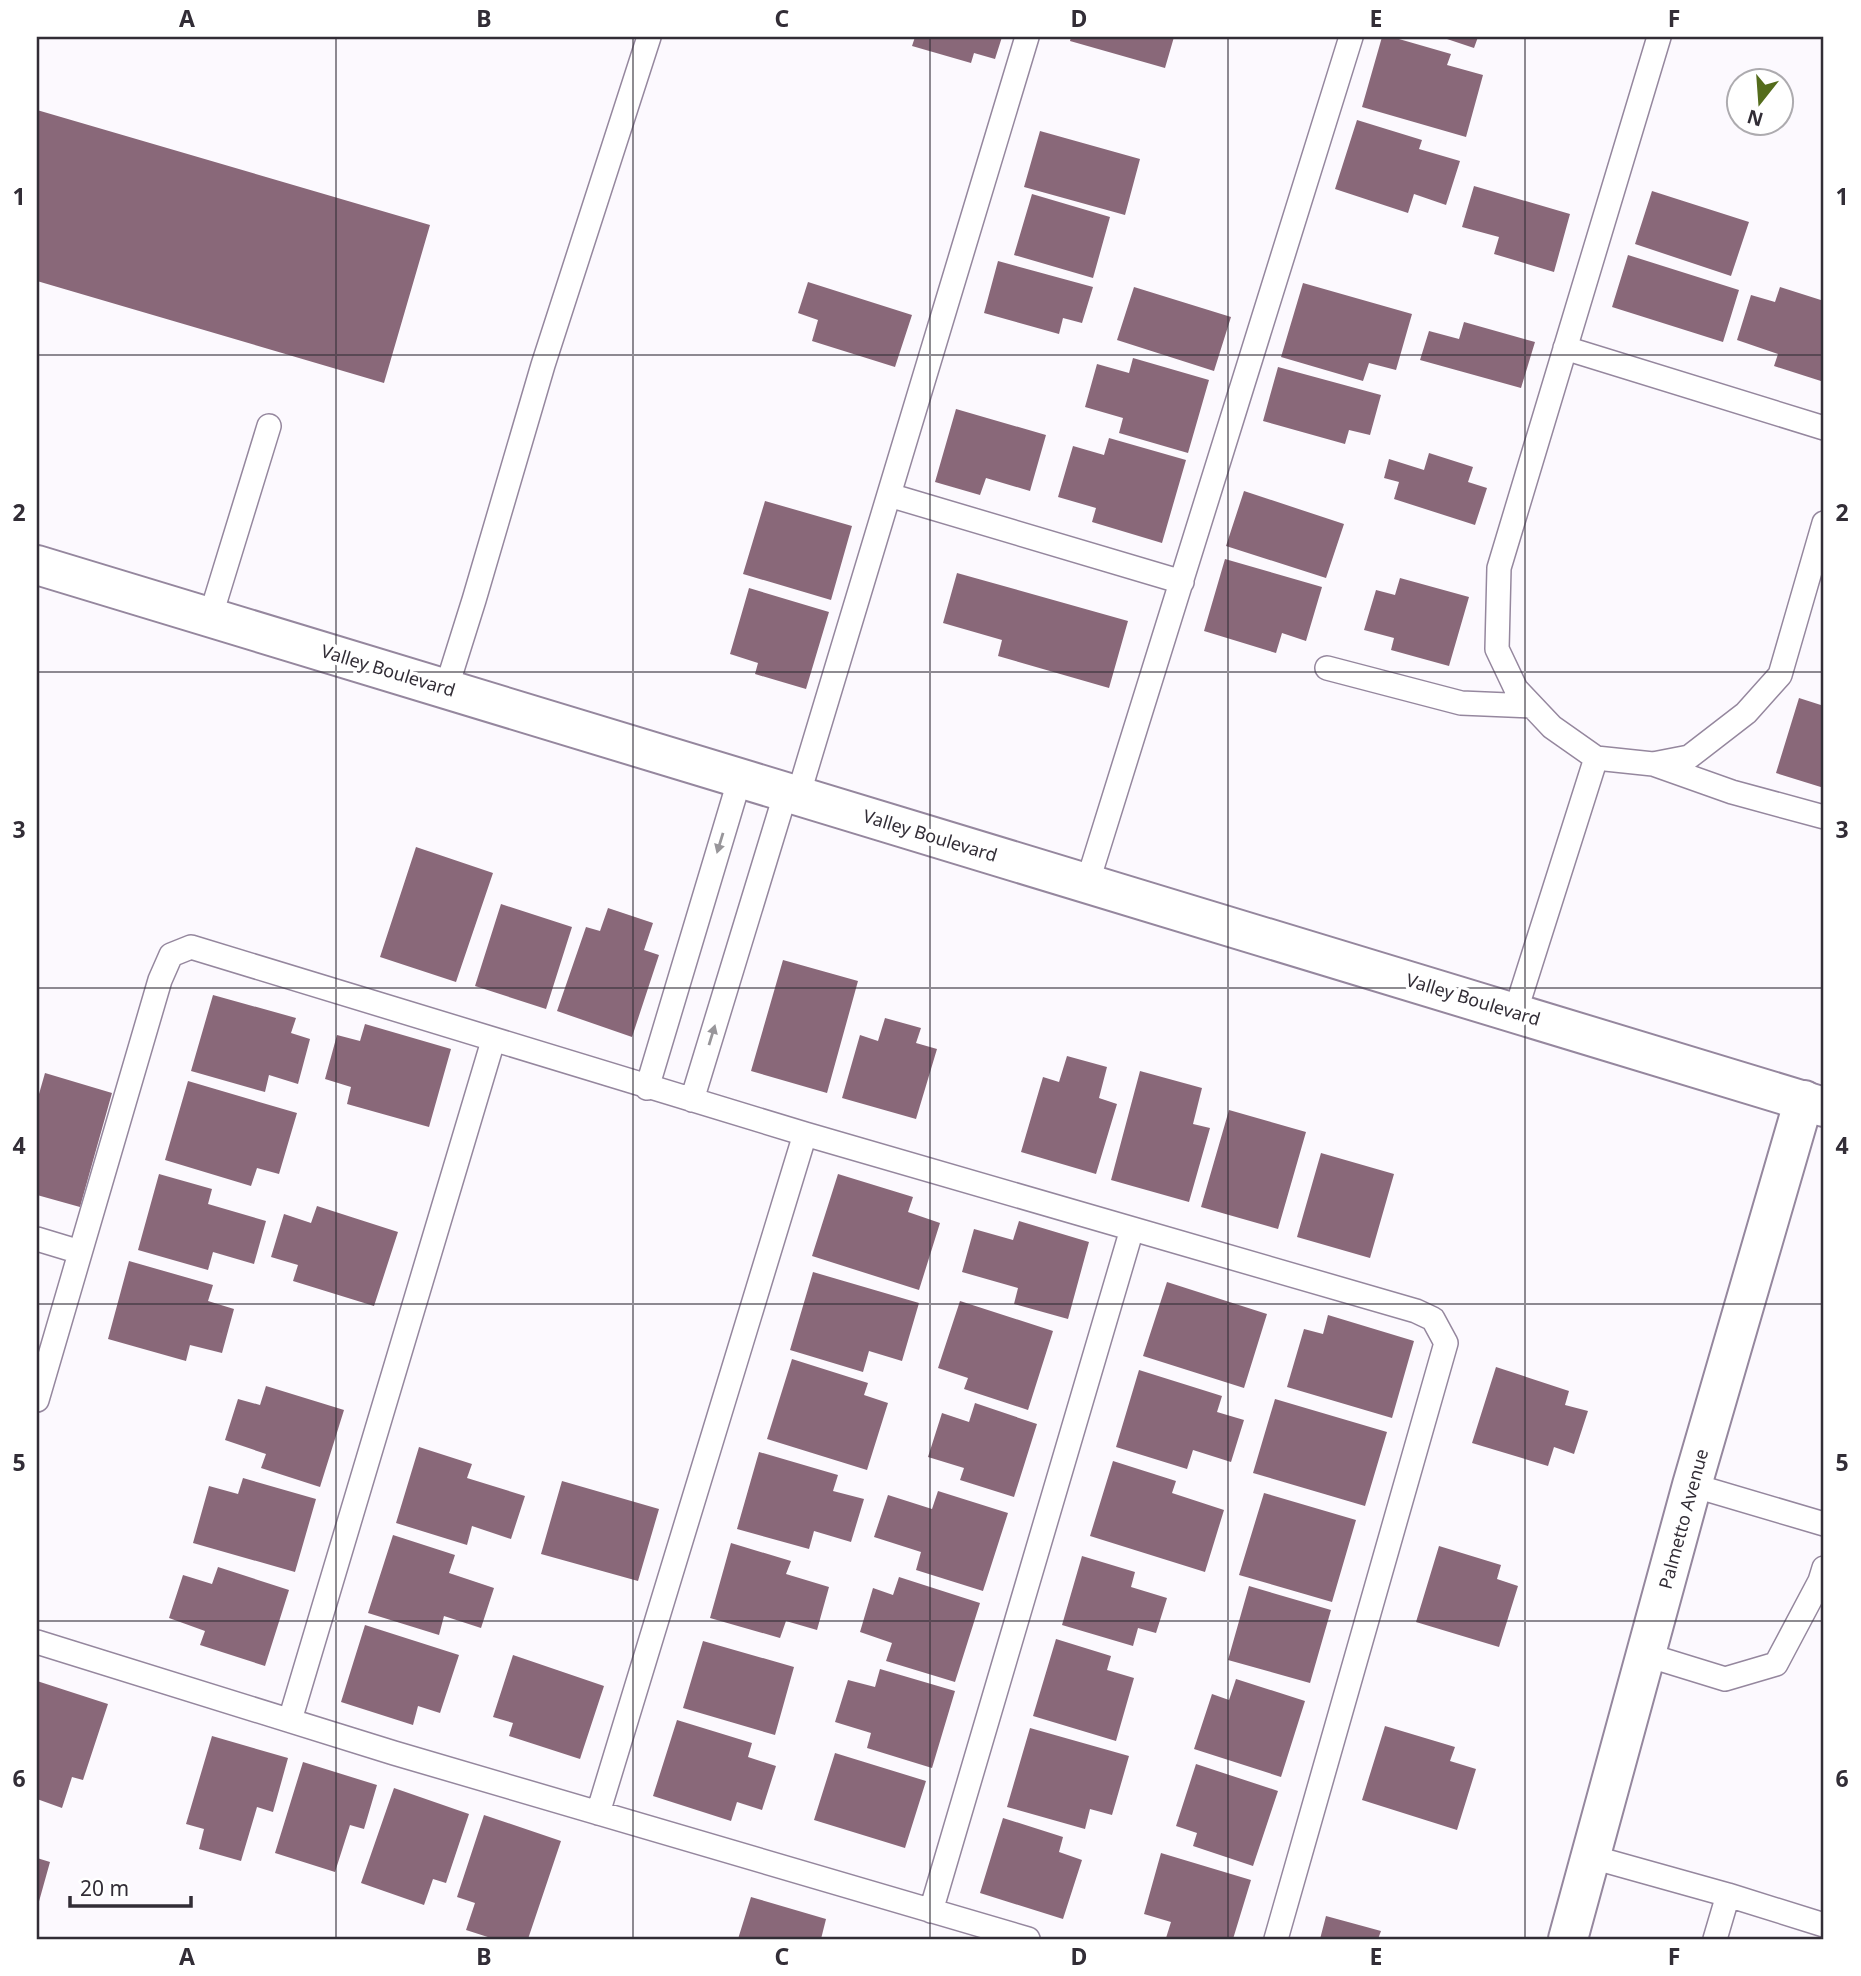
<svg xmlns="http://www.w3.org/2000/svg" width="1861" height="1976" font-family="'Noto Sans',sans-serif">
  <style>
    .building { fill: #896879 }
    .lines { fill: none; stroke-linecap: round; stroke-linejoin: round }
    .lane-casing { stroke: #95879e; stroke-width: 26 }
    .secondary-casing { stroke: #95879e; stroke-width: 42 }
    .primary-casing { stroke: #95879e; stroke-width: 42 }
    .lane { stroke: #fff; stroke-width: 23 }
    .secondary { stroke: #fff; stroke-width: 38 }
    .primary { stroke: #fff; stroke-width: 38 }
    .oneway { fill: #98969a }
    .grid { fill: none; stroke: #322d36; stroke-width: 2; stroke-opacity: 0.55 }
    .labels { text-anchor: middle; stroke-width: 7; stroke-linejoin: round; paint-order: stroke }
    .street-label { font-size: 18px; fill: #322d36; stroke: #fff }
    .neatline { fill: none; stroke: #322d36; stroke-width: 2.5 }
    .grid-label { font-size: 23px; text-anchor: middle; font-weight: bold; fill: #322d36 }
  </style>
  <rect width="100%" height="100%" fill="#fcf9fe"/>
  <!-- building -->
  <path class="building" d="M 915,37 L 1002,37 L 995,59 L 974,53 L 971,63 L 912,46 Z
    M 1071,37 L 1174,37 L 1165,68 L 1070,41 Z
    M 1382,37 L 1392,37 L 1451,54 L 1447,65 L 1483,75 L 1466,137 L 1362,107 Z
    M 1441,37 L 1478,37 L 1474,48 Z
    M 37,110 L 430,225 L 384,383 L 37,281 Z
    M 1357,120 L 1422,140 L 1419,149 L 1460,161 L 1446,205 L 1414,194 L 1408,213 L 1335,189 Z
    M 1040,131 L 1140,159 L 1125,215 L 1024,187 Z
    M 1474,186 L 1570,214 L 1554,272 L 1494,254 L 1499,237 L 1462,227 Z
    M 1652,191 L 1749,222 L 1731,276 L 1635,244 Z
    M 1032,194 L 1110,217 L 1093,278 L 1014,255 Z
    M 1628,255 L 1739,290 L 1723,342 L 1612,307 Z
    M 998,261 L 1093,287 L 1082,323 L 1063,318 L 1059,334 L 984,313 Z
    M 808,282 L 912,315 L 895,367 L 812,341 L 818,320 L 798,313 Z
    M 1303,283 L 1412,314 L 1396,370 L 1369,363 L 1363,381 L 1281,357 Z
    M 1134,287 L 1231,317 L 1214,371 L 1117,340 Z
    M 1780,287 L 1824,301 L 1824,382 L 1774,366 L 1778,354 L 1737,340 L 1751,295 L 1775,302 Z
    M 1464,322 L 1535,342 L 1521,388 L 1420,360 L 1429,331 L 1459,339 Z
    M 1133,358 L 1209,380 L 1188,453 L 1119,433 L 1123,418 L 1085,407 L 1097,364 L 1129,373 Z
    M 1278,367 L 1381,395 L 1370,435 L 1349,430 L 1345,444 L 1263,421 Z
    M 956,409 L 1046,435 L 1030,491 L 986,478 L 980,495 L 935,482 Z
    M 1109,438 L 1186,460 L 1162,543 L 1092,522 L 1096,508 L 1058,497 L 1073,446 L 1104,455 Z
    M 1429,453 L 1473,467 L 1468,482 L 1487,488 L 1475,525 L 1394,499 L 1399,482 L 1384,478 L 1389,459 L 1424,470 Z
    M 1244,491 L 1344,524 L 1326,578 L 1226,546 Z
    M 765,501 L 852,526 L 831,600 L 743,574 Z
    M 1225,559 L 1322,587 L 1306,641 L 1282,633 L 1276,653 L 1204,631 Z
    M 957,573 L 1128,621 L 1109,688 L 998,656 L 1002,640 L 943,623 Z
    M 1400,578 L 1469,597 L 1449,666 L 1391,650 L 1394,638 L 1364,630 L 1376,590 L 1395,595 Z
    M 749,588 L 829,612 L 806,689 L 755,674 L 758,663 L 730,654 Z
    M 1799,698 L 1824,706 L 1824,788 L 1776,773 Z
    M 416,847 L 493,873 L 456,982 L 380,957 Z
    M 501,904 L 572,927 L 546,1009 L 475,986 Z
    M 608,908 L 653,923 L 644,950 L 659,955 L 632,1037 L 557,1011 L 586,927 L 600,931 Z
    M 783,960 L 858,981 L 827,1093 L 751,1071 Z
    M 213,995 L 296,1018 L 291,1033 L 310,1039 L 298,1084 L 269,1075 L 265,1092 L 191,1071 Z
    M 885,1018 L 921,1028 L 916,1043 L 937,1049 L 916,1119 L 842,1098 L 860,1035 L 878,1041 Z
    M 365,1024 L 451,1049 L 429,1127 L 347,1104 L 351,1087 L 325,1079 L 337,1035 L 360,1041 Z
    M 1067,1056 L 1107,1067 L 1099,1098 L 1117,1104 L 1096,1174 L 1021,1152 L 1043,1077 L 1059,1082 Z
    M 1140,1071 L 1202,1088 L 1193,1124 L 1210,1128 L 1189,1202 L 1111,1180 Z
    M 45,1073 L 112,1093 L 80,1207 L 37,1195 L 37,1101 Z
    M 188,1081 L 297,1113 L 279,1174 L 257,1168 L 251,1186 L 165,1160 Z
    M 1229,1110 L 1306,1132 L 1278,1229 L 1201,1207 Z
    M 1321,1153 L 1394,1174 L 1370,1258 L 1297,1237 Z
    M 159,1174 L 212,1189 L 208,1204 L 266,1221 L 254,1264 L 213,1252 L 208,1270 L 138,1250 Z
    M 838,1174 L 913,1197 L 908,1212 L 940,1223 L 919,1290 L 812,1256 Z
    M 317,1206 L 398,1232 L 374,1306 L 293,1281 L 298,1265 L 271,1257 L 284,1214 L 311,1223 Z
    M 1019,1221 L 1089,1242 L 1068,1319 L 1014,1304 L 1018,1288 L 962,1272 L 974,1229 L 1013,1240 Z
    M 129,1261 L 213,1285 L 208,1301 L 234,1309 L 222,1353 L 190,1345 L 186,1361 L 108,1339 Z
    M 813,1272 L 919,1303 L 902,1361 L 869,1351 L 863,1372 L 790,1350 Z
    M 1167,1282 L 1267,1314 L 1244,1388 L 1143,1356 Z
    M 960,1301 L 1053,1331 L 1028,1410 L 964,1389 L 968,1378 L 938,1368 Z
    M 1328,1315 L 1414,1341 L 1392,1418 L 1287,1387 L 1304,1329 L 1323,1334 Z
    M 792,1359 L 868,1383 L 864,1395 L 888,1403 L 867,1470 L 767,1439 Z
    M 1496,1367 L 1569,1391 L 1565,1405 L 1588,1411 L 1574,1454 L 1554,1447 L 1548,1466 L 1472,1443 Z
    M 1139,1370 L 1222,1396 L 1217,1412 L 1244,1420 L 1231,1462 L 1193,1450 L 1187,1469 L 1116,1447 Z
    M 266,1386 L 344,1410 L 320,1487 L 261,1468 L 266,1454 L 225,1440 L 238,1399 L 260,1405 Z
    M 1275,1399 L 1387,1432 L 1365,1506 L 1253,1473 Z
    M 975,1403 L 1037,1424 L 1014,1497 L 960,1480 L 964,1468 L 928,1457 L 942,1413 L 969,1422 Z
    M 419,1447 L 472,1464 L 467,1478 L 525,1496 L 511,1539 L 472,1526 L 467,1545 L 396,1523 Z
    M 759,1452 L 838,1475 L 833,1491 L 864,1499 L 851,1542 L 814,1531 L 809,1549 L 737,1529 Z
    M 1113,1461 L 1176,1481 L 1172,1493 L 1224,1510 L 1205,1572 L 1090,1536 Z
    M 243,1478 L 316,1499 L 295,1572 L 193,1543 L 209,1486 L 238,1494 Z
    M 562,1481 L 659,1509 L 638,1581 L 541,1554 Z
    M 938,1491 L 1008,1513 L 983,1591 L 916,1570 L 921,1552 L 874,1537 L 888,1495 L 932,1509 Z
    M 1264,1493 L 1356,1520 L 1332,1602 L 1239,1575 Z
    M 393,1535 L 455,1555 L 449,1573 L 494,1588 L 481,1628 L 444,1616 L 439,1635 L 368,1613 Z
    M 731,1543 L 791,1561 L 786,1574 L 829,1587 L 817,1630 L 786,1621 L 780,1638 L 710,1618 Z
    M 1439,1546 L 1501,1565 L 1497,1579 L 1518,1586 L 1499,1647 L 1416,1622 Z
    M 1082,1556 L 1135,1572 L 1131,1587 L 1167,1598 L 1156,1633 L 1138,1628 L 1133,1646 L 1062,1625 Z
    M 218,1567 L 289,1590 L 265,1666 L 200,1645 L 205,1631 L 169,1618 L 183,1575 L 212,1584 Z
    M 899,1577 L 980,1603 L 955,1682 L 886,1661 L 892,1643 L 860,1632 L 873,1588 L 893,1595 Z
    M 1249,1586 L 1331,1610 L 1310,1683 L 1228,1660 Z
    M 365,1625 L 459,1655 L 440,1713 L 418,1706 L 413,1725 L 341,1702 Z
    M 1056,1639 L 1111,1656 L 1107,1670 L 1134,1678 L 1116,1741 L 1033,1716 Z
    M 703,1641 L 794,1667 L 775,1735 L 683,1708 Z
    M 513,1655 L 604,1686 L 580,1759 L 509,1736 L 513,1723 L 493,1717 Z
    M 880,1669 L 955,1691 L 932,1768 L 867,1748 L 871,1733 L 835,1722 L 848,1680 L 875,1687 Z
    M 1236,1679 L 1305,1701 L 1281,1777 L 1194,1749 L 1212,1694 L 1229,1700 Z
    M 37,1681 L 108,1704 L 83,1780 L 72,1777 L 62,1808 L 37,1799 Z
    M 677,1720 L 752,1743 L 748,1757 L 776,1766 L 762,1810 L 737,1802 L 731,1821 L 653,1796 Z
    M 1385,1726 L 1455,1747 L 1450,1761 L 1476,1769 L 1457,1830 L 1362,1800 Z
    M 1030,1728 L 1129,1756 L 1112,1815 L 1090,1809 L 1085,1829 L 1007,1807 Z
    M 212,1736 L 288,1758 L 273,1812 L 257,1807 L 241,1861 L 199,1849 L 204,1829 L 186,1824 Z
    M 835,1753 L 926,1781 L 905,1848 L 814,1820 Z
    M 303,1762 L 377,1785 L 364,1829 L 350,1825 L 335,1872 L 275,1853 Z
    M 1196,1764 L 1278,1791 L 1253,1866 L 1193,1846 L 1197,1833 L 1176,1826 Z
    M 394,1788 L 469,1814 L 446,1883 L 433,1879 L 424,1905 L 361,1883 Z
    M 484,1815 L 561,1841 L 528,1939 L 494,1939 L 466,1930 L 475,1903 L 457,1897 Z
    M 1003,1818 L 1063,1837 L 1059,1852 L 1082,1860 L 1063,1919 L 980,1893 Z
    M 1161,1853 L 1251,1880 L 1233,1939 L 1171,1939 L 1166,1938 L 1171,1922 L 1144,1914 Z
    M 37,1858 L 50,1862 L 38,1905 L 37,1905 Z
    M 751,1897 L 826,1919 L 821,1939 L 738,1939 Z
    M 1326,1916 L 1381,1931 L 1378,1939 L 1320,1939 Z"/>
  <g class="lines">
    <!-- lane casing -->
    <g class="lane-casing">
      <path id="lane" d="M 1659,37 L 1499,568 L 1497,649 L 1516,689 L 1552,727 L 1596,758 L 1653,764 L 1689,757 L 1746,713 L 1780,675 L 1824,523
        M 1565,348 L 1824,428
        M 889,495 L 1182,582
        M 210,618 L 269,426
        M 1327,668 L 1461,703 L 1532,706
        M 446,689 L 474,600 L 543,365 L 649,37
        M 1653,764 L 1732,792 L 1824,817
        M 798,796 L 1027,37
        M 1087,884 L 1351,37
        M 1515,1013 L 1596,758
        M 647,1088 L 740,778
        M 692,1100 L 786,792
        M 37,1239 L 80,1252
        M 37,1400 L 160,980 L 171,955 L 191,947 L 805,1134 L 1416,1311 L 1433,1319 L 1446,1343 L 1276,1939
        M 1692,1485 L 1824,1524
        M 37,1642 L 394,1753 L 1028,1939
        M 1647,1655 L 1725,1679 L 1776,1664 L 1820,1581 L 1824,1568
        M 290,1720 L 493,1041
        M 598,1813 L 805,1134
        M 1592,1857 L 1728,1895 L 1715,1939
        M 1728,1895 L 1824,1925
        M 931,1911 L 1132,1229"/>
    </g>
    <!-- secondary casing -->
    <g class="secondary-casing">
      <path id="secondary" d="M 1568,1939 L 1692,1485 L 1804,1100"/>
    </g>
    <!-- primary casing -->
    <g class="primary-casing">
      <path id="primary" d="M 37,565 L 1824,1107"/>
    </g>
    <!-- lane -->
    <use href="#lane" class="lane"/>
    <!-- secondary -->
    <use href="#secondary" class="secondary"/>
    <!-- primary -->
    <use href="#primary" class="primary"/>
  </g>
  <!-- one-way arrows -->
  <defs><path id="oneway-solid" d="M-6-.8H1V-3.2L6.5 0L1 3.2V.8H-6Z" transform="scale(1.75)"/></defs>
  <g class="oneway">
    <use href="#oneway-solid" transform="translate(720 843) rotate(107)"/>
    <use href="#oneway-solid" transform="translate(712 1035) rotate(-73)"/>
  </g>
  <!-- grid -->
  <path class="grid" d="M 336,37 L 336,1939M 633,37 L 633,1939M 930,37 L 930,1939M 1228,37 L 1228,1939M 1525,37 L 1525,1939M 37,355 L 1824,355M 37,672 L 1824,672M 37,988 L 1824,988M 37,1304 L 1824,1304M 37,1621 L 1824,1621"/>
  <g class="labels">
    <!-- street labels -->
    <g class="street-label">
      <text transform="translate(388 671) rotate(17)" y="6">Valley Boulevard</text>
      <text transform="translate(930 836) rotate(17)" y="6">Valley Boulevard</text>
      <text transform="translate(1473 1000) rotate(17)" y="6">Valley Boulevard</text>
      <text transform="translate(1684 1519) rotate(-75)" y="6">Palmetto Avenue</text>
    </g>
  </g>
  <!-- border -->
  <rect width="1861" height="1976" fill="none" stroke="#ffffff" stroke-width="77"/>
  <!-- north arrow -->
  <g transform="translate(1760 102) rotate(197)"><circle r="33" fill="#ffffff" stroke="#adabaf" stroke-width="2"/>
  <path d="M0-5L12 26L0 18L-12 26Z" fill="#546c1c"/>
  <text y="-10" font-size="19" font-weight="bold" text-anchor="middle" fill="#322d36">N</text>
  </g>
  <!-- scale -->
  <path d="M70 1896v10h121v-10" fill="none" stroke="#322d36" stroke-width="3.5"/>
  <text x="80" y="1896" font-size="21" fill="#322d36" stroke="#ffffff" stroke-width="5" paint-order="stroke">20 m</text>
  <rect x="38" y="38" width="1784" height="1900" class="neatline"/>
  <g class="grid-label">
    <text x="187" y="27">A</text>
    <text x="484" y="27">B</text>
    <text x="782" y="27">C</text>
    <text x="1079" y="27">D</text>
    <text x="1376" y="27">E</text>
    <text x="1674" y="27">F</text>
    <text x="19" y="205">1</text>
    <text x="1842" y="205">1</text>
    <text x="19" y="521">2</text>
    <text x="1842" y="521">2</text>
    <text x="19" y="838">3</text>
    <text x="1842" y="838">3</text>
    <text x="19" y="1154">4</text>
    <text x="1842" y="1154">4</text>
    <text x="19" y="1471">5</text>
    <text x="1842" y="1471">5</text>
    <text x="19" y="1787">6</text>
    <text x="1842" y="1787">6</text>
    <text x="187" y="1965">A</text>
    <text x="484" y="1965">B</text>
    <text x="782" y="1965">C</text>
    <text x="1079" y="1965">D</text>
    <text x="1376" y="1965">E</text>
    <text x="1674" y="1965">F</text>
  </g>
</svg>
